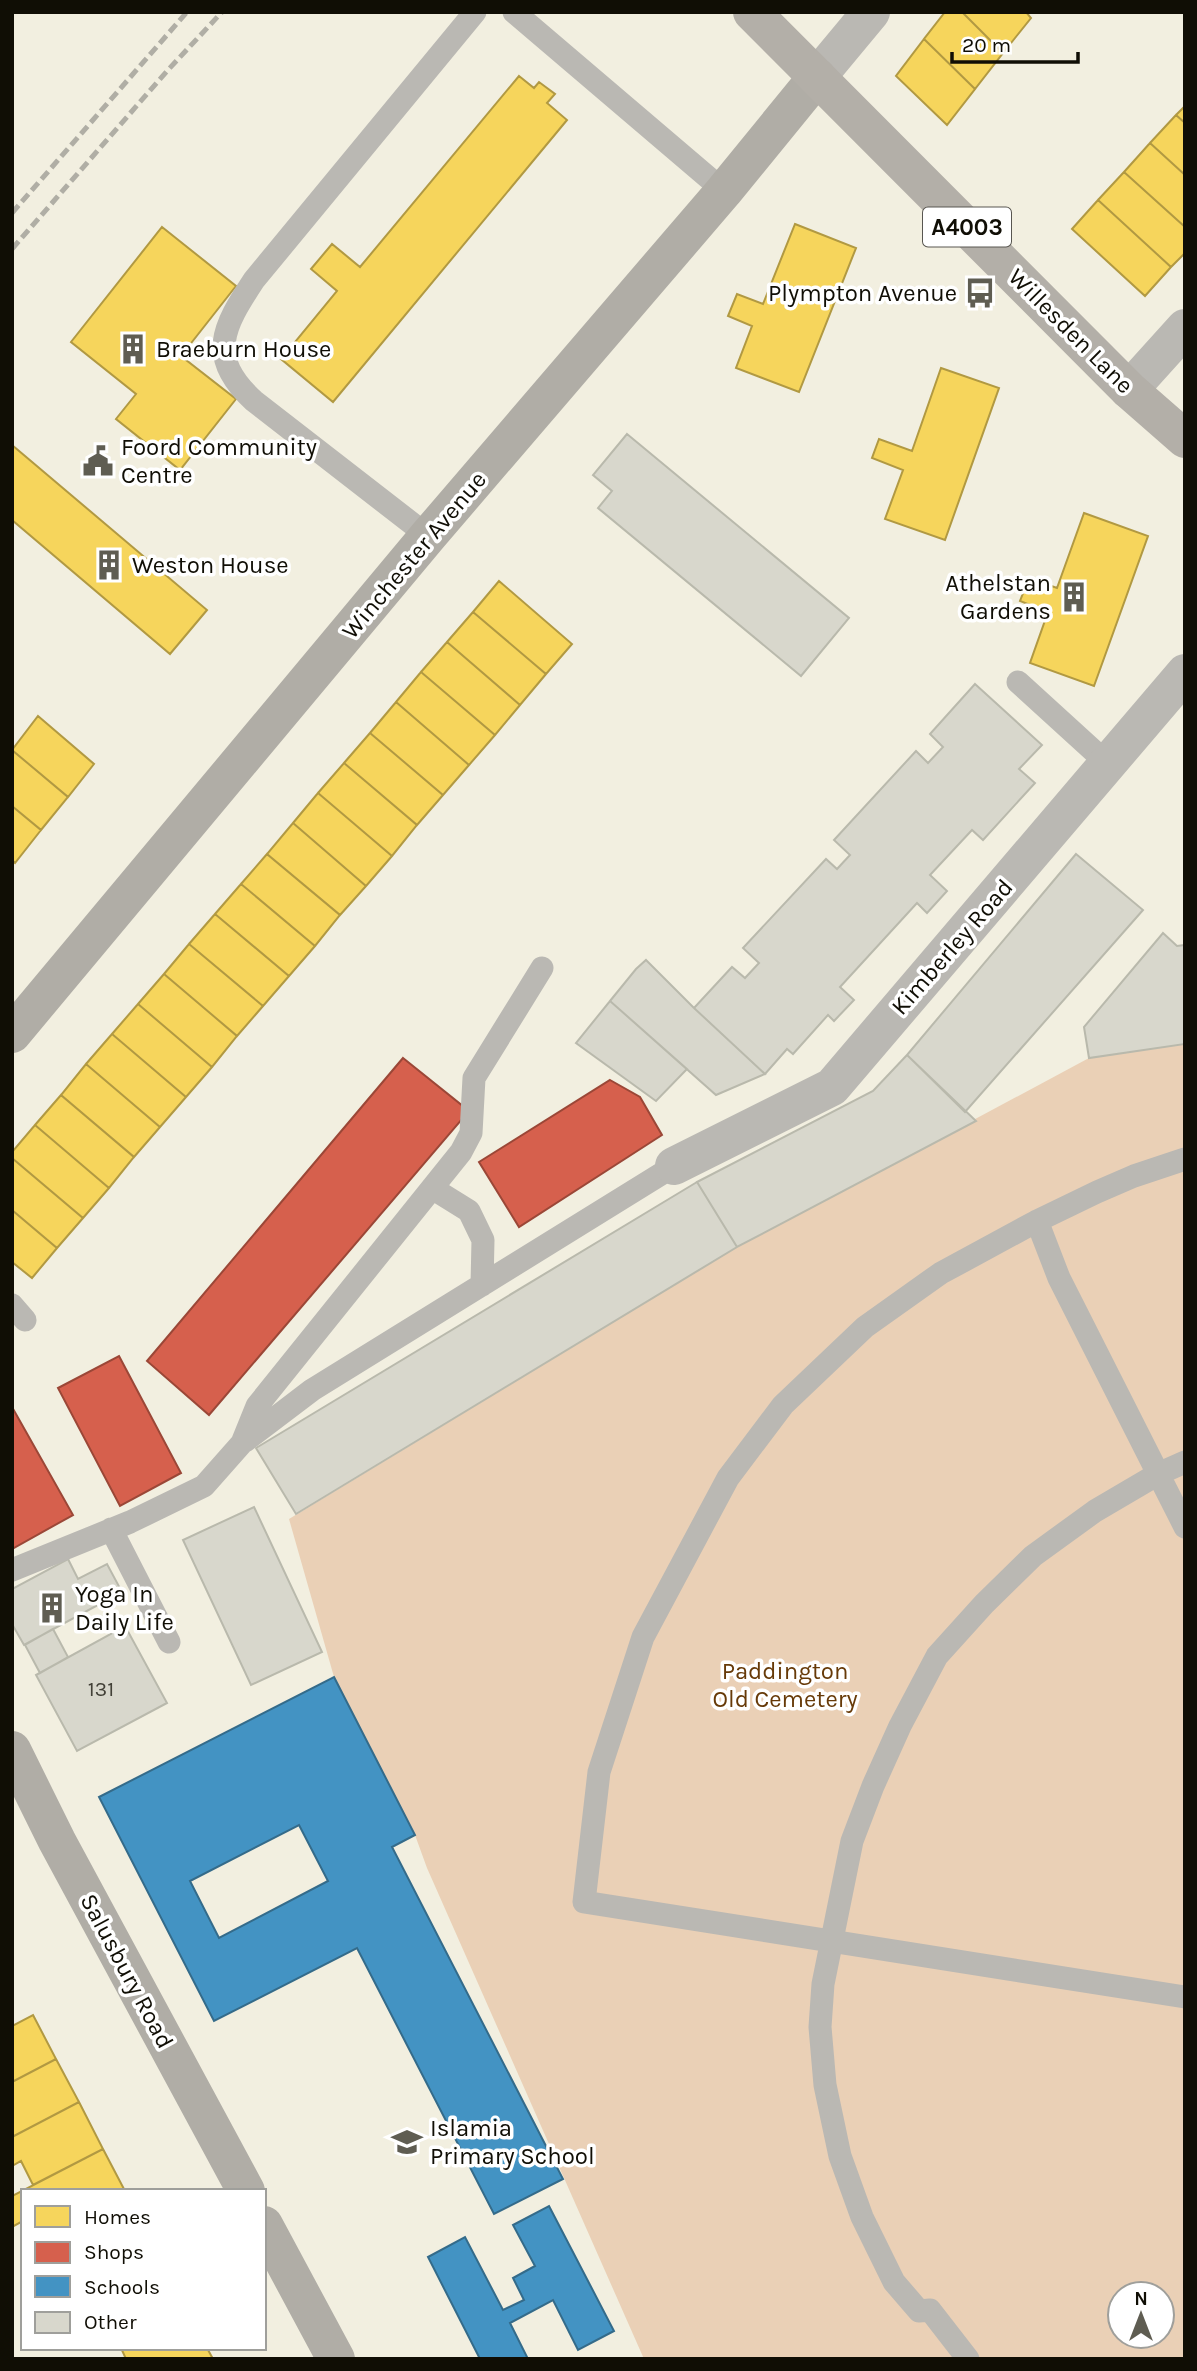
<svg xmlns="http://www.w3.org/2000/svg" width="1197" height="2371" font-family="Karla,sans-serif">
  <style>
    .green { fill: #ead0b6; fill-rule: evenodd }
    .homes { fill: #f6d55c; stroke: #b19942; stroke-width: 2 }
    .shops { fill: #d6604d; stroke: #9b4737; stroke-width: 2 }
    .schools { fill: #4393c3; stroke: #346b8a; stroke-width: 2; fill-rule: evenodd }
    .building { fill: #d8d7cc; stroke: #b9b9ac; stroke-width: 2 }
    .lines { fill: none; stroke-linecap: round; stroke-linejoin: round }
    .lane { stroke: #bab8b3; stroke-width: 23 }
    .street { stroke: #bab8b3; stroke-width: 38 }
    .secondary { stroke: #b0ada6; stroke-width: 38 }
    .primary { stroke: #b3afa8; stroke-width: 38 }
    .rail { stroke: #b0aea5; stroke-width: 5; stroke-dasharray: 10 5; stroke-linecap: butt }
    .labels { text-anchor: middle; stroke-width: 7; stroke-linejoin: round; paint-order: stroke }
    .number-label { font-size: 21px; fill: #424037 }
    .shield { fill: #fff; stroke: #585650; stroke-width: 2 }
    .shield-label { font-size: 23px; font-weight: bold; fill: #100e05 }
    .poi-label { font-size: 24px; fill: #100e05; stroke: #fff; text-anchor: start }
    .street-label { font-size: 24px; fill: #100e05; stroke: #fff }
    .park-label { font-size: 24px; fill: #673a08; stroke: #fff }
  </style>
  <rect width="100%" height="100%" fill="#f2efe0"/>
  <!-- green -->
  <path class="green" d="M 1185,1044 L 1185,2359 L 644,2359 L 427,1868 L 415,1835 L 334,1677 L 289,1519 L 737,1247 L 1089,1058 ZM 1120,2294 L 1162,2294 L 1162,2336 L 1120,2336 Z"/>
  <!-- homes -->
  <path class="homes" d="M 945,12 L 962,12 L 1003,53 L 975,89 L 924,39 Z
    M 962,12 L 1026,12 L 1031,18 L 1003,53 Z
    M 924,39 L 975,89 L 947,125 L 896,76 Z
    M 519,76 L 534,88 L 539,82 L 555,94 L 547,103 L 567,120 L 333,402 L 281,359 L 337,291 L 311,269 L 332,244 L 360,267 Z
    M 1185,106 L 1185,123 L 1176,115 Z
    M 1176,115 L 1185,123 L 1185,175 L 1150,143 Z
    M 1150,143 L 1185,175 L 1185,227 L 1124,172 Z
    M 1124,172 L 1185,227 L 1185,253 L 1171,267 L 1098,200 Z
    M 1098,200 L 1171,267 L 1145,296 L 1072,229 Z
    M 795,224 L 856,248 L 799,392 L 736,368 L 752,326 L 728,316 L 737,294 L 763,304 Z
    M 162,227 L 236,286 L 181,356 L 236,399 L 180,470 L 116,419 L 136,394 L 71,342 Z
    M 941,368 L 999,388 L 945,540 L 885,519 L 903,470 L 872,458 L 879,439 L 912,451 Z
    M 12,445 L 207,610 L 170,654 L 12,520 Z
    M 1084,513 L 1148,536 L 1094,686 L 1030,663 L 1048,612 L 1020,601 L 1029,578 L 1057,588 Z
    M 499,581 L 572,644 L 546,674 L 473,612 Z
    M 473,612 L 546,674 L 520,705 L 447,642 Z
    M 447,642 L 520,705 L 495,735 L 421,672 Z
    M 421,672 L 495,735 L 469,765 L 396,702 Z
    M 396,702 L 469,765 L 443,795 L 370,733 Z
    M 38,716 L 94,764 L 68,797 L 12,750 Z
    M 370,733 L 443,795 L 417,825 L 344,763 Z
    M 12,750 L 68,797 L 41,830 L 12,806 Z
    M 344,763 L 417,825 L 392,856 L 318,793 Z
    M 318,793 L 392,856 L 366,886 L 293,823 Z
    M 12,806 L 41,830 L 15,863 L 12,860 Z
    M 293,823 L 366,886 L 340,915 L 267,854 Z
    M 267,854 L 340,915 L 315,946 L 241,884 Z
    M 241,884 L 315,946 L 289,976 L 215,914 Z
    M 215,914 L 289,976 L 263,1006 L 189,944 Z
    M 189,944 L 263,1006 L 237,1036 L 164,974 Z
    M 164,974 L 237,1036 L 212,1067 L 138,1004 Z
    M 138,1004 L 212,1067 L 186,1097 L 112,1034 Z
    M 112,1034 L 186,1097 L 160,1127 L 86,1064 Z
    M 86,1064 L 160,1127 L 134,1157 L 61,1095 Z
    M 61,1095 L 134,1157 L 109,1188 L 35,1125 Z
    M 35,1125 L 109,1188 L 83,1218 L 12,1158 L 12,1152 Z
    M 12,1158 L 83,1218 L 57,1248 L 12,1210 Z
    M 12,1210 L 57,1248 L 32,1278 L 12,1262 Z
    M 33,2015 L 56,2059 L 12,2082 L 12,2026 Z
    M 56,2059 L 79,2102 L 12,2137 L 12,2082 Z
    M 79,2102 L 103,2149 L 33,2185 L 21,2161 L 12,2166 L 12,2137 Z
    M 103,2149 L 125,2191 L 23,2191 L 23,2221 L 12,2227 L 12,2196 Z
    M 121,2348 L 207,2348 L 213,2359 L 126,2359 Z"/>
  <!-- shops -->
  <path class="shops" d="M 403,1058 L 469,1111 L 209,1415 L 147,1361 Z
    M 610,1080 L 640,1097 L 662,1135 L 519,1227 L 479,1162 Z
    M 119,1356 L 181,1473 L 120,1506 L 58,1388 Z
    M 12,1407 L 73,1515 L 12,1549 Z"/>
  <!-- schools -->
  <path class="schools" d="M 334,1677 L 415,1835 L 392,1847 L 563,2179 L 494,2214 L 357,1948 L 214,2021 L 99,1797 ZM 299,1825 L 328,1881 L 219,1938 L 190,1881 Z
    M 549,2206 L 614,2331 L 578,2350 L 553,2300 L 510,2323 L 528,2359 L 480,2359 L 428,2257 L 465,2237 L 503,2310 L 524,2300 L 513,2278 L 535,2266 L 513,2225 Z"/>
  <!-- building -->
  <path class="building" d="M 627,434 L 849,618 L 801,676 L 598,508 L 612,491 L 593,475 Z
    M 975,684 L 1042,745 L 1019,769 L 1035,783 L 983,840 L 972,830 L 930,875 L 947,891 L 927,913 L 917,903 L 840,987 L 854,1000 L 834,1021 L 828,1015 L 793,1054 L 787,1049 L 765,1074 L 694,1008 L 732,967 L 745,978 L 759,963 L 743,948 L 826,859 L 837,869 L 850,855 L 834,840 L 916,751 L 928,763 L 943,747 L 930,734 Z
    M 1076,854 L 1143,910 L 965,1112 L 907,1055 Z
    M 1163,933 L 1177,946 L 1185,945 L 1185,1044 L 1089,1058 L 1084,1027 Z
    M 646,960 L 694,1008 L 765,1074 L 716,1095 L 610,1001 L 636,969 Z
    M 610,1001 L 687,1069 L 656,1101 L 576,1043 Z
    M 907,1055 L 976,1121 L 737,1247 L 697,1182 L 873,1091 Z
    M 697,1182 L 737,1247 L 296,1514 L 256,1448 Z
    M 254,1507 L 322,1652 L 251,1685 L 183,1540 Z
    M 68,1559 L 78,1579 L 107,1564 L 122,1592 L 24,1645 L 12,1624 L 12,1589 Z
    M 125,1626 L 167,1703 L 77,1751 L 36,1675 Z
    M 53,1629 L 68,1657 L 40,1673 L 25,1645 Z"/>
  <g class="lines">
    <!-- lane -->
    <path class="lane" d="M 514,12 L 724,191
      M 428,536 L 254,401 C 206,357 223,327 254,280 L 475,12
      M 1018,682 L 1108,764
      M 1185,1159 L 1134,1176 L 1097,1192 L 1037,1221 L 941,1273 L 865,1327 L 783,1405 L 728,1478 L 643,1637 L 599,1772 L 584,1902 L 1185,1997
      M 432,1188 L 469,1211 L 483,1240 L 482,1285
      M 1037,1221 L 1059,1278 L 1185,1527
      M 12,1305 L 25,1320
      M 245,1441 L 312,1390 L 674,1166
      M 111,1529 L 169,1642
      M 12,1570 L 130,1522 L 204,1486 L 242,1443 L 257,1406 L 461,1152 L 471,1133 L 474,1078 L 542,968
      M 968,2359 L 930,2310 L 919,2311 L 894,2282 L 862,2217 L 840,2156 L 825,2085 L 820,2027 L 823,1984 L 852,1841 L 873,1786 L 900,1726 L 937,1656 L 984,1604 L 1033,1556 L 1095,1511 L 1158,1474 L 1185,1462"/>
    <!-- street -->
    <path class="street" d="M 817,77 L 871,12
      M 1129,390 L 1185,328
      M 674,1166 L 832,1087 L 1185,673"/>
    <!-- secondary -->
    <path class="secondary" d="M 12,1034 L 428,536 L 724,191 L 817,77
      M 12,1750 L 57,1841 L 246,2191
      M 264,2225 L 336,2359"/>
    <!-- primary -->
    <path class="primary" d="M 752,12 L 1129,390 L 1185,439"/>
    <!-- rail -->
    <path class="rail" d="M 12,213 L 187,12
      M 12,249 L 167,71 L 222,12"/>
  </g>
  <!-- icons -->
  <defs>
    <g id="bus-bare" transform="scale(2.415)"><path d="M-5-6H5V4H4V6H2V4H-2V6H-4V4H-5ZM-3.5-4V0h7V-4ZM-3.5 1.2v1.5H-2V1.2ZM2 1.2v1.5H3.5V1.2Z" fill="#5f5d52" stroke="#fff" stroke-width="2.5" paint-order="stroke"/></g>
    <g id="building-bare" transform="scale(2.415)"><path d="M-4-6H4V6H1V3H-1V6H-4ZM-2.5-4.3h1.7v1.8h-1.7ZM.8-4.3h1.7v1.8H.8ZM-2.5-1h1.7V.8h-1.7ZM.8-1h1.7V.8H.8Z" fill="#5f5d52" stroke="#fff" stroke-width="2.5" paint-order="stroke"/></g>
    <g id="civic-bare" transform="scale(2.415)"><path d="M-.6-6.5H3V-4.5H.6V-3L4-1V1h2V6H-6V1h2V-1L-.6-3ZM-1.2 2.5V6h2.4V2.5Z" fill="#5f5d52" stroke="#fff" stroke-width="2.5" paint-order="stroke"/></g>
    <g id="school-bare" transform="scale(2.415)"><path d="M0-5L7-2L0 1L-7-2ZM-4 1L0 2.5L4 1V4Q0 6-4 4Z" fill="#5f5d52" stroke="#fff" stroke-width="2.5" paint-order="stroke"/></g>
  </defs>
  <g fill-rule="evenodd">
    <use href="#bus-bare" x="980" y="293"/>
    <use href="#building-bare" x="133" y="349"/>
    <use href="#civic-bare" x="98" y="461"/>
    <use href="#building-bare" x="109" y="565"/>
    <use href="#building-bare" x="1074" y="597"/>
    <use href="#building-bare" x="52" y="1608"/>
    <use href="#school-bare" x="407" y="2142"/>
  </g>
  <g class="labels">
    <!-- number labels -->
    <g class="number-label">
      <text x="101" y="1696">131</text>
    </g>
    <!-- shield labels -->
    <rect class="shield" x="923" y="207.5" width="88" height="39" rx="5"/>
    <g class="shield-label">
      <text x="967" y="235">A4003</text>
    </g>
    <!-- poi labels -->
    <g class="poi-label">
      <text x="957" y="301" text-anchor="end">Plympton Avenue</text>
      <text x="156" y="357">Braeburn House</text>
      <text x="121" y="455">Foord Community<tspan x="121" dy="28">Centre</tspan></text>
      <text x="132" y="573">Weston House</text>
      <text x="1051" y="591" text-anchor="end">Athelstan<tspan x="1051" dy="28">Gardens</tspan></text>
      <text x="75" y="1602">Yoga In<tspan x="75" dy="28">Daily Life</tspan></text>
      <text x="430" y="2136">Islamia<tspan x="430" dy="28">Primary School</tspan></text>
    </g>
    <!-- street labels -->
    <g class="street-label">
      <text transform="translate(1071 331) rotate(45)" y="8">Willesden Lane</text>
      <text transform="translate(414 555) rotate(-50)" y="8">Winchester Avenue</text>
      <text transform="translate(952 947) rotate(-49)" y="8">Kimberley Road</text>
      <text transform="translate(127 1971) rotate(62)" y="8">Salusbury Road</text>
    </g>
    <!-- park labels -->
    <g class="park-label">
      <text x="785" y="1679">Paddington<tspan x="785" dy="28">Old Cemetery</tspan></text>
    </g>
  </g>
  <!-- border -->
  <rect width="1197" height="2371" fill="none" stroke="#100e05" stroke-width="28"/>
  <!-- legend -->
  <rect x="21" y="2189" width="245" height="161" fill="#ffffff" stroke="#9f9f9b" stroke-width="2"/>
  <rect x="35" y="2206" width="35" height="21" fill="#f6d55c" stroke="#9f9f9b" stroke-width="2"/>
  <text x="84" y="2224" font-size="21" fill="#100e05">Homes</text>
  <rect x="35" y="2242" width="35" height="21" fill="#d6604d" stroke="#9f9f9b" stroke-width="2"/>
  <text x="84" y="2259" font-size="21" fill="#100e05">Shops</text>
  <rect x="35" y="2276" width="35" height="21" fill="#4393c3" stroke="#9f9f9b" stroke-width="2"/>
  <text x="84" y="2294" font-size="21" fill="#100e05">Schools</text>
  <rect x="35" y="2312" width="35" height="21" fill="#d8d7cc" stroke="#9f9f9b" stroke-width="2"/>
  <text x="84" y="2329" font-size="21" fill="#100e05">Other</text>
  <!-- north arrow -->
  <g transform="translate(1141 2315)"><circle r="33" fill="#ffffff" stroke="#9f9f9b" stroke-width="2"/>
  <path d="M0-5L12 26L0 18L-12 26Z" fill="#5f5d52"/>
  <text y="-10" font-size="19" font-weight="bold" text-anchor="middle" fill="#100e05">N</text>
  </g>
  <!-- scale -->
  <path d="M952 52v10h126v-10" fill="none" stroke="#100e05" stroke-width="3.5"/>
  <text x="962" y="52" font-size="21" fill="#100e05" stroke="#ffffff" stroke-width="5" paint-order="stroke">20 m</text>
</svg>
